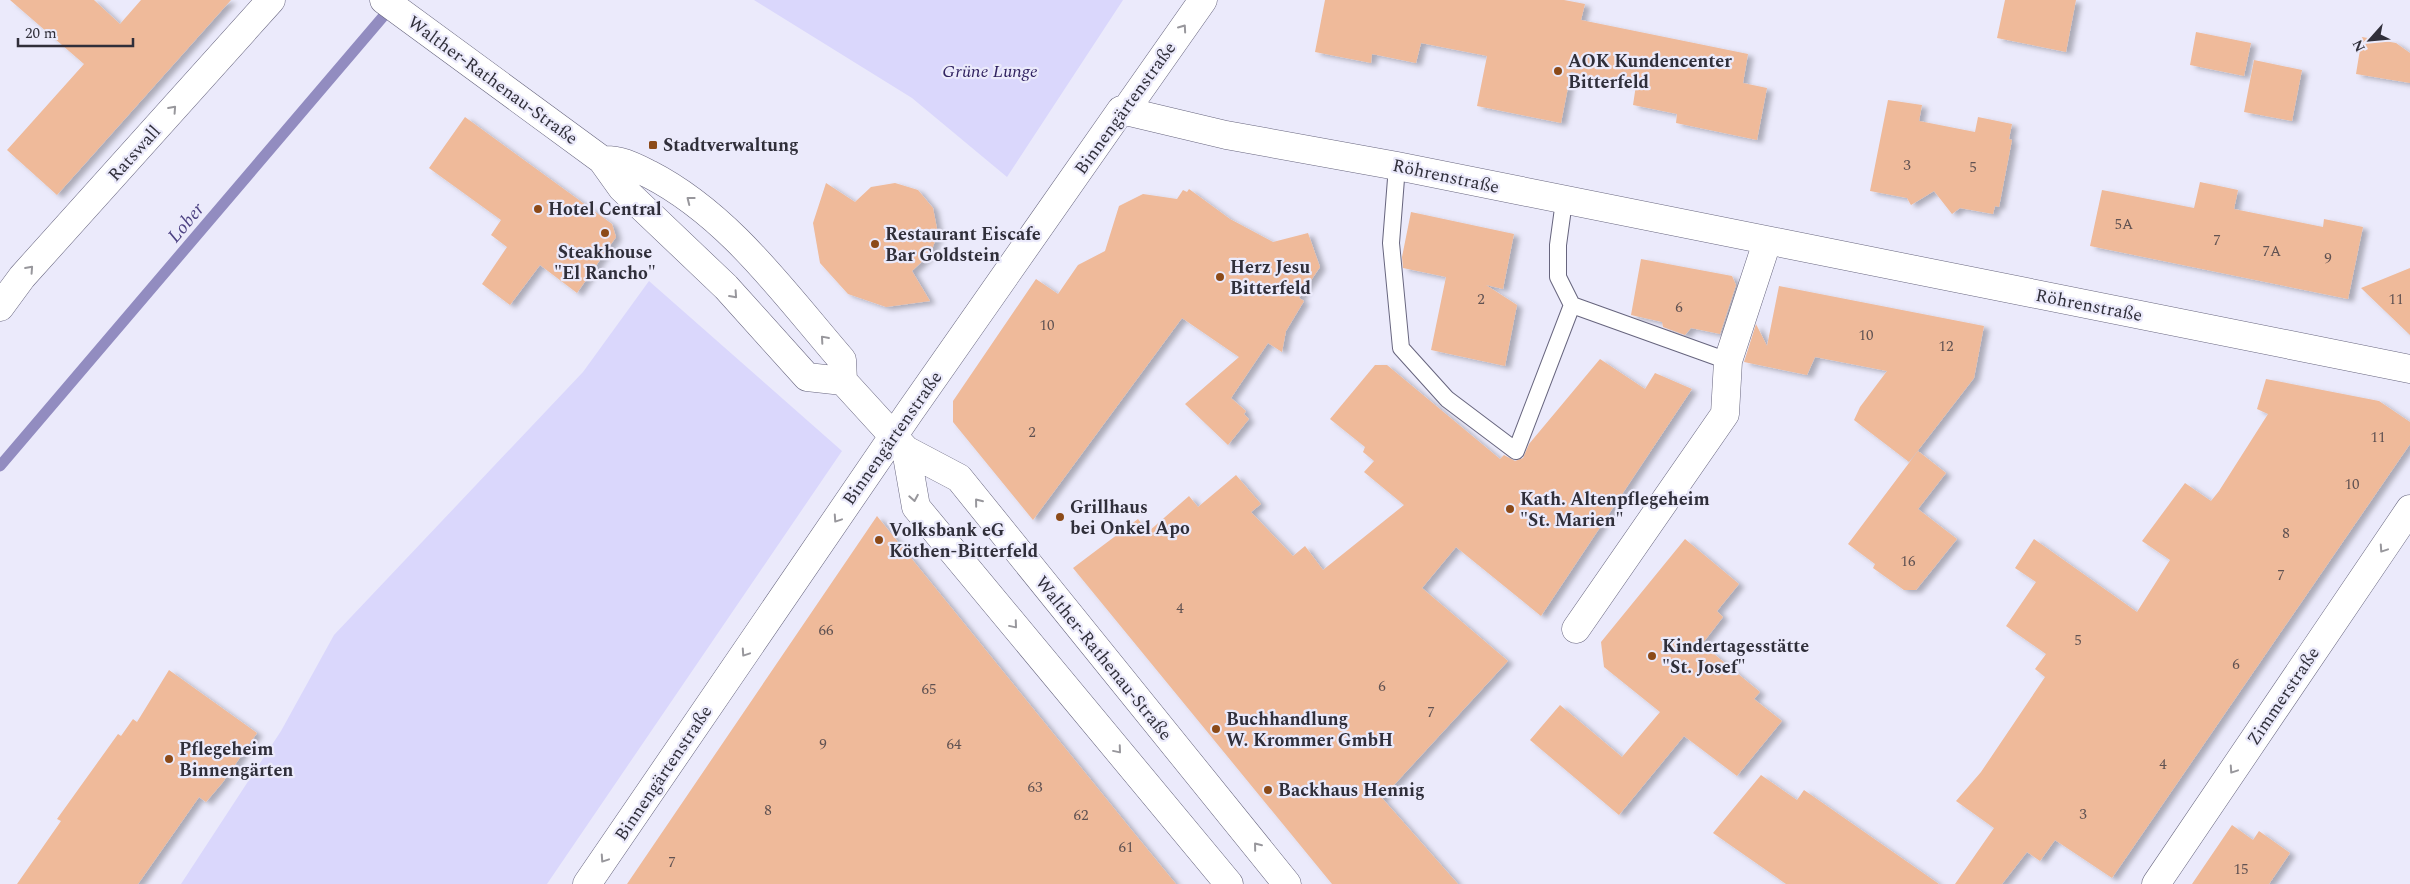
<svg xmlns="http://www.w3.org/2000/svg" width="2410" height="884" font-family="Spectral,serif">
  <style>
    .green { fill: #dad7fc }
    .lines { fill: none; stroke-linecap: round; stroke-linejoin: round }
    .stream { stroke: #928cc0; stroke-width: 11 }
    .building { fill: #efba9a; filter: url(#shadow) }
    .service-casing { stroke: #67657e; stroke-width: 18 }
    .minor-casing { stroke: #67657e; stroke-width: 29 }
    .service { stroke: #fff; stroke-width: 16 }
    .minor { stroke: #fff; stroke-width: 28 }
    .oneway { stroke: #98979c }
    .poi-dot { fill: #8c4a18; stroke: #ebeafb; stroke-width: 2 }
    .labels { text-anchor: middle; stroke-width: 4.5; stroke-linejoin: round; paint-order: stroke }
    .number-label { font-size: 15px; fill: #605252 }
    .poi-label { font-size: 18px; font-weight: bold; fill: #302f3a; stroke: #ebeafb; text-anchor: start }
    .park-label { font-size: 18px; font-style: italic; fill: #312361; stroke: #ebeafb }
    .street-label { font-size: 18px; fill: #302f3a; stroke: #ebeafb }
    .water-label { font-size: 19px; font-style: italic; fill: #4c4182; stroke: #ebeafb }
  </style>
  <defs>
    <filter id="shadow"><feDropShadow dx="5.5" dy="3" stdDeviation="2.5" flood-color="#0004"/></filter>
  </defs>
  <rect width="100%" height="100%" fill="#ebeafb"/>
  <!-- green -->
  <path class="green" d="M 754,0 L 1123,0 L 1007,177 L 912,98 Z
    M 649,281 L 842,451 L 547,884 L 181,884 L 281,731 L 334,635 L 583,372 Z"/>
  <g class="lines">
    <!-- stream -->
    <path class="stream" d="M 0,466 L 393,5"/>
  </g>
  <!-- building -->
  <path class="building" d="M 10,0 L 94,0 L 120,24 L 141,0 L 231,0 L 57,195 L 7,150 L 84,64 Z
    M 1325,0 L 1564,0 L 1585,4 L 1581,20 L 1748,54 L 1743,83 L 1767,88 L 1757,140 L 1676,123 L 1677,114 L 1633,105 L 1636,85 L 1571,72 L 1561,123 L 1477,106 L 1487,56 L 1421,43 L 1416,63 L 1372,54 L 1371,63 L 1315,52 Z
    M 2005,0 L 2076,0 L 2066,52 L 1997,38 Z
    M 2196,32 L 2251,43 L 2244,76 L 2190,65 Z
    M 2362,37 L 2396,43 L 2410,53 L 2410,83 L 2356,74 Z
    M 2254,60 L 2302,70 L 2292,121 L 2244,112 Z
    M 1888,100 L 1922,105 L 1919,121 L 1975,132 L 1978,117 L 2012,124 L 2009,139 L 2012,140 L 1999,207 L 1995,206 L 1993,214 L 1960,208 L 1952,214 L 1934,191 L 1911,205 L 1907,198 L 1870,191 Z
    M 465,117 L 612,224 L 616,237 L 577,293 L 540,265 L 510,305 L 482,284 L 507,247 L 491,235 L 501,220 L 429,168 Z
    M 2200,182 L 2238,190 L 2234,209 L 2323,227 L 2324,219 L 2363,227 L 2348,299 L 2090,246 L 2102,190 L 2194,208 Z
    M 826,183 L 855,202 L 871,187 L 895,183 L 918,190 L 933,208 L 938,234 L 930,254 L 912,271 L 930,301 L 886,307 L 848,294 L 820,263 L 813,223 Z
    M 1189,189 L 1230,219 L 1273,242 L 1308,233 L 1320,267 L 1299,298 L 1304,301 L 1286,331 L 1282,352 L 1268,343 L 1231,398 L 1246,411 L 1244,414 L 1249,419 L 1228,445 L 1185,404 L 1239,357 L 1182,318 L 1033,520 L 953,422 L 953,401 L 1036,279 L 1058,294 L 1078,265 L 1105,251 L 1119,206 L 1143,194 L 1177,199 L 1183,190 L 1187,192 Z
    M 1411,212 L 1514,234 L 1503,289 L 1486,285 L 1517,305 L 1505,366 L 1431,350 L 1446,277 L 1403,268 L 1402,257 Z
    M 1641,259 L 1732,276 L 1736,285 L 1720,334 L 1691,328 L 1685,335 L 1663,327 L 1662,322 L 1631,315 Z
    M 2410,268 L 2410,335 L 2361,288 Z
    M 1779,286 L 1984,326 L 1974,378 L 1909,462 L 1854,420 L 1860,407 L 1887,371 L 1815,357 L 1807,375 L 1744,362 L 1756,324 L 1767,346 Z
    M 1600,359 L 1645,389 L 1655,373 L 1692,389 L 1541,616 L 1456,547 L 1422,588 L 1508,661 L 1382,798 L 1458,884 L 1332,884 L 1073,568 L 1138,519 L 1148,532 L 1189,496 L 1198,507 L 1236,475 L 1261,504 L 1251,512 L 1293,556 L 1305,546 L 1323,570 L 1404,505 L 1364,472 L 1374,461 L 1363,452 L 1365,447 L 1330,419 L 1375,365 L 1387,365 L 1500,459 L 1504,455 L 1515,461 L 1523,458 L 1529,444 Z
    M 2266,379 L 2379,401 L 2410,422 L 2410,444 L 2112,878 L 2055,840 L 2040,861 L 2027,852 L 2002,884 L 1955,884 L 1994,828 L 1956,801 L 1981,772 L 2045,677 L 2035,669 L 2046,654 L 2006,626 L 2036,582 L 2015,568 L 2034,539 L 2137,612 L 2170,560 L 2142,541 L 2185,483 L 2211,501 L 2219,491 L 2268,414 L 2257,409 Z
    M 1918,451 L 1946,473 L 1918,509 L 1957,539 L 1916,590 L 1904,590 L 1873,568 L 1875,564 L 1848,544 Z
    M 877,516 L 1130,828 L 1176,884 L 627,884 Z
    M 1685,539 L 1739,584 L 1717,611 L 1723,617 L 1702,644 L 1760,692 L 1754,699 L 1782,721 L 1737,776 L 1684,736 L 1619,815 L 1530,740 L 1560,705 L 1622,757 L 1660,712 L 1604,667 L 1601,642 Z
    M 169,670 L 257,733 L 223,782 L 206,802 L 199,797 L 138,884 L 17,884 L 61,821 L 57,819 L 118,734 L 121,736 L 133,719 L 137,722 Z
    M 1761,775 L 1797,800 L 1804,790 L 1939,884 L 1786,884 L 1713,833 Z
    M 2232,825 L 2253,840 L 2259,831 L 2290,853 L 2269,884 L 2192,884 Z"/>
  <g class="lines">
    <!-- service casing -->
    <g class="service-casing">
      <path id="service" d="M 1397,166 L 1391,243 L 1401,348 L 1447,399 L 1516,451 L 1572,305 L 1558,277 L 1558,245 L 1564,201
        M 1572,305 L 1728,361"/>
    </g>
    <!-- minor casing -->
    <g class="minor-casing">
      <path id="minor" d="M 384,0 L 602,160 L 622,188 L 726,287 L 807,377 L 843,381 L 906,450 L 959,478 L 1287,884
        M 1125,111 L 1226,135 L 1397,166 L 2410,369
        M 602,160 C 620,159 633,166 649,174 C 729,215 784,293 842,360 L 843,381
        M 0,307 L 22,277 L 271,0
        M 906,450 L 916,507 L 1229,884
        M 1576,629 L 1725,414 L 1728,361 L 1767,242
        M 587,884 L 909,413 L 1121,110 L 1125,111 L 1203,0
        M 2156,884 L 2410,509"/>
    </g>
    <!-- service -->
    <use href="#service" class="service"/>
    <!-- minor -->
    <use href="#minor" class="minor"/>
  </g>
  <!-- one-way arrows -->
  <defs><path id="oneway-chevron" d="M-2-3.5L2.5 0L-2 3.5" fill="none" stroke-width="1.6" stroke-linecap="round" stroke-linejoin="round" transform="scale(1.25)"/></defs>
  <g class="oneway">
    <use href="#oneway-chevron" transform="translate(1183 28) rotate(-55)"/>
    <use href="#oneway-chevron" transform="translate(173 109) rotate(-48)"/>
    <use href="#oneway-chevron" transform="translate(690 200) rotate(-142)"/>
    <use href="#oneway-chevron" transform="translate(30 269) rotate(-48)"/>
    <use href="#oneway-chevron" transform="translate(734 295) rotate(48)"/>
    <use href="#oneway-chevron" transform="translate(824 339) rotate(-131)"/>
    <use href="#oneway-chevron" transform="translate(914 498) rotate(80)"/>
    <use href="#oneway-chevron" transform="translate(978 502) rotate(-129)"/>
    <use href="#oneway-chevron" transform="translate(837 519) rotate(124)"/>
    <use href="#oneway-chevron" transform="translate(2383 549) rotate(124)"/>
    <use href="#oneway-chevron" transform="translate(1014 625) rotate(50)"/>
    <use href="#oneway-chevron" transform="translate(745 653) rotate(124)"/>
    <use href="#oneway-chevron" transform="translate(1118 750) rotate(50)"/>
    <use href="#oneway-chevron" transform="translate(2233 770) rotate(124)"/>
    <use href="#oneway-chevron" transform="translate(1257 846) rotate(-129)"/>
    <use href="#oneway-chevron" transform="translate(604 859) rotate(124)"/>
  </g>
  <!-- markers -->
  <g class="poi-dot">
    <circle cx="1558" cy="71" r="5"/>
    <rect x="648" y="140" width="10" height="10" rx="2.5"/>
    <circle cx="538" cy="209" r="5"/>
    <circle cx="605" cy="233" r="5"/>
    <circle cx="875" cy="244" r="5"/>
    <circle cx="1220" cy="277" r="5"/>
    <circle cx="1510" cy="509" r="5"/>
    <circle cx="1060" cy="517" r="5"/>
    <circle cx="879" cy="540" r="5"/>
    <circle cx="1652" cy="656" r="5"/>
    <circle cx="1216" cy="729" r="5"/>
    <circle cx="169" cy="759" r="5"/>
    <circle cx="1268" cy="790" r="5"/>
  </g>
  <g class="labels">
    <!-- number labels -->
    <g class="number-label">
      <text x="1907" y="170">3</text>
      <text x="1973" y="172">5</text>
      <text x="2124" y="229">5A</text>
      <text x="2217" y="245">7</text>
      <text x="2272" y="256">7A</text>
      <text x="2328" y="263">9</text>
      <text x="1481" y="304">2</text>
      <text x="2396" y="304">11</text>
      <text x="1679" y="312">6</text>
      <text x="1047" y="330">10</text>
      <text x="1866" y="340">10</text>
      <text x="1946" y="351">12</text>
      <text x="1032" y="437">2</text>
      <text x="2378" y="442">11</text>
      <text x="2352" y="489">10</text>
      <text x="2286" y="538">8</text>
      <text x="1908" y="566">16</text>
      <text x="2281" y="580">7</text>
      <text x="1180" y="613">4</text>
      <text x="826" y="635">66</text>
      <text x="2078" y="645">5</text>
      <text x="2236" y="669">6</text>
      <text x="1382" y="691">6</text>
      <text x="929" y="694">65</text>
      <text x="1431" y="717">7</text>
      <text x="823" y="749">9</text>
      <text x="954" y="749">64</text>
      <text x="2163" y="769">4</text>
      <text x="1035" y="792">63</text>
      <text x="768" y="815">8</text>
      <text x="2083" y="819">3</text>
      <text x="1081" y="820">62</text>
      <text x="1126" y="852">61</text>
      <text x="672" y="867">7</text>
      <text x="2241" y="874">15</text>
    </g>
    <!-- poi labels -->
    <g class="poi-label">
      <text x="1568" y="67">AOK Kundencenter<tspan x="1568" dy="21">Bitterfeld</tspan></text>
      <text x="663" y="151">Stadtverwaltung</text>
      <text x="548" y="215">Hotel Central</text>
      <text x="885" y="240">Restaurant Eiscafe<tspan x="885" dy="21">Bar Goldstein</tspan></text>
      <text x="605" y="258" text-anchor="middle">Steakhouse<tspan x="605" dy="21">"El Rancho"</tspan></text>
      <text x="1230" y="273">Herz Jesu<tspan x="1230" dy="21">Bitterfeld</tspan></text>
      <text x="1520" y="505">Kath. Altenpflegeheim<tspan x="1520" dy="21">"St. Marien"</tspan></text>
      <text x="1070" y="513">Grillhaus<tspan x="1070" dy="21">bei Onkel Apo</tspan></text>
      <text x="889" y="536">Volksbank eG<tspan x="889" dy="21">Köthen-Bitterfeld</tspan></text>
      <text x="1662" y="652">Kindertagesstätte<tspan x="1662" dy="21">"St. Josef"</tspan></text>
      <text x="1226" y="725">Buchhandlung<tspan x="1226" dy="21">W. Krommer GmbH</tspan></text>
      <text x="179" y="755">Pflegeheim<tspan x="179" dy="21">Binnengärten</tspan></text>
      <text x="1278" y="796">Backhaus Hennig</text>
    </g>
    <!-- park labels -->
    <g class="park-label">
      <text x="990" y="77">Grüne Lunge</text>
    </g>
    <!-- street labels -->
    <g class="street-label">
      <text transform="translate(493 80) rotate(36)" y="6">Walther-Rathenau-Straße</text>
      <text transform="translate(1125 108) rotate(-54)" y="6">Binnengärtenstraße</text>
      <text transform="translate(134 153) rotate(-48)" y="6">Ratswall</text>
      <text transform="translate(1446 176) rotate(12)" y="6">Röhrenstraße</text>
      <text transform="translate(2089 305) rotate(11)" y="6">Röhrenstraße</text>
      <text transform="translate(892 438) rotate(-55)" y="6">Binnengärtenstraße</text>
      <text transform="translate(1104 658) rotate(51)" y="6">Walther-Rathenau-Straße</text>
      <text transform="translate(2283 696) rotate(-56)" y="6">Zimmerstraße</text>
      <text transform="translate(663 773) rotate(-56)" y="6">Binnengärtenstraße</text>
    </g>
    <!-- water labels -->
    <g class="water-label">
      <text transform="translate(185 222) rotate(-50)" y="7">Lober</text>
    </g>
  </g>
  <!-- north arrow -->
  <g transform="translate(2370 40) rotate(243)" stroke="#ebeafb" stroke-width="4" paint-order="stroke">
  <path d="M0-4L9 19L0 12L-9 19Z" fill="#302f3a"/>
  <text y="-8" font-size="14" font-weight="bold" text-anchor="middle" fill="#302f3a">N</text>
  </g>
  <!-- scale -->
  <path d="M18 38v8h115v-8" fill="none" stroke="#302f3a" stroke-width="2.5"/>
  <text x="25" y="38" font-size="15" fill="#302f3a" stroke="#ebeafb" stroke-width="4" paint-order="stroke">20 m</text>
</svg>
